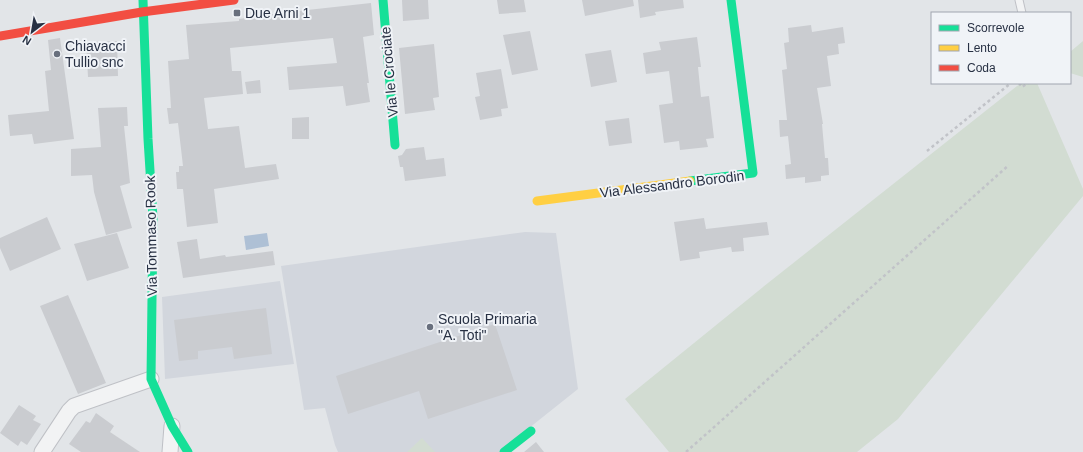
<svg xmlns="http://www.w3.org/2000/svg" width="1083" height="452" font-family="Helvetica,sans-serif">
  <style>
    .built { fill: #d2d6dd }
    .green { fill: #d2dcd2 }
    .water { fill: #aec0d5 }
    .building { fill: #caccd0 }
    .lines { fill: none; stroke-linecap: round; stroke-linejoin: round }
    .lane-casing { stroke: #bfc1c6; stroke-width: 9 }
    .street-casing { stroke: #bfc1c6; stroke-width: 17 }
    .path { stroke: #c1c3c8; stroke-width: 2.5; stroke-dasharray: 3 3; stroke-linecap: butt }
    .lane { stroke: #f2f3f4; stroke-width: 7 }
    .street { stroke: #f2f3f4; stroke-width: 15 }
    .fast { stroke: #16e098; stroke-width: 9 }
    .slow { stroke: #ffcf43; stroke-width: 9 }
    .jam { stroke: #f24e42; stroke-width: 9 }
    .poi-dot { fill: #686f7d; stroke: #f0f3f7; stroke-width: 1.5 }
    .labels { text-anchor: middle; stroke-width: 4; stroke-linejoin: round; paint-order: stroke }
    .poi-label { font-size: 14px; fill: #273043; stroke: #f0f3f7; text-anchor: start }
    .street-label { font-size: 14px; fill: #273043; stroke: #f0f3f7 }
  </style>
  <rect width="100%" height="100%" fill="#e2e5e8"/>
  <!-- built -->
  <path class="built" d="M 525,232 L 556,233 L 578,389 L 499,452 L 338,452 L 335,445 L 325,408 L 304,410 L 281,266 Z
    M 280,281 L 294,364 L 165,379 L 162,297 Z"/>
  <!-- green -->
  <path class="green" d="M 1083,41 L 1083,77 L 1070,73 L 1070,52 Z
    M 1021,83 L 1037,83 L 1083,189 L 1083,196 L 898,419 L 857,452 L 669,452 L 625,399 L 768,283 Z
    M 422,438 L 435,452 L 407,452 Z"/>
  <!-- water -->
  <path class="water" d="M 267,233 L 269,246 L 246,250 L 244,236 Z"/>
  <!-- building -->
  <path class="building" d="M 402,0 L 428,0 L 429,19 L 403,21 Z
    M 497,0 L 524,0 L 526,12 L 499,14 Z
    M 582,0 L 633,0 L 634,6 L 585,16 Z
    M 638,0 L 683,0 L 684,8 L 655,12 L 656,15 L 640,18 Z
    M 371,3 L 374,35 L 363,37 L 369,83 L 367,83 L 370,102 L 346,106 L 343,86 L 289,90 L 287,67 L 337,63 L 333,38 L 230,48 L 232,71 L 241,71 L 243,94 L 204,98 L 208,129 L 239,126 L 245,168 L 276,164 L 279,179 L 214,189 L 218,223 L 187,227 L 183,189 L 177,189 L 176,172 L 179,172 L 179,166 L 183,166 L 178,123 L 169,124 L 167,108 L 171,108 L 168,61 L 189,59 L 186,25 L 239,21 L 239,19 L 280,13 Z
    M 811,25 L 812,32 L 843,27 L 845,43 L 838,44 L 839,54 L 827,56 L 831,86 L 817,88 L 823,124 L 822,124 L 825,158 L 828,158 L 829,175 L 821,176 L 821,181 L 805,183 L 805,177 L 786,179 L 785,165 L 791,164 L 788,136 L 780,137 L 779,120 L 787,120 L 782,70 L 787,69 L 784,43 L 789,42 L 788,28 Z
    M 530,31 L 538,70 L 512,75 L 503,35 Z
    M 697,37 L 701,67 L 698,67 L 701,97 L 709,96 L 714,138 L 706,139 L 708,147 L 680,150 L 679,141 L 664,143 L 659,105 L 673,103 L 669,71 L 646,74 L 643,53 L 661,50 L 659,42 Z
    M 60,38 L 74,139 L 34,144 L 32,134 L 10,136 L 8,115 L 49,111 L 45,71 L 51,70 L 48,40 Z
    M 117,41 L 118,76 L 88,77 L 86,42 Z
    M 434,44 L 439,97 L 433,98 L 435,110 L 405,114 L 399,48 Z
    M 611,50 L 617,82 L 591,87 L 585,54 Z
    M 501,69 L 508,108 L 501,109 L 502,116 L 480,120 L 475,97 L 480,96 L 476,73 Z
    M 260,80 L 261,93 L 247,94 L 245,82 Z
    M 127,107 L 128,126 L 124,126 L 130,183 L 120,186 L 132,228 L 106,235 L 94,192 L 92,175 L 71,176 L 71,149 L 101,147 L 98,108 Z
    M 309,117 L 309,139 L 292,139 L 292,118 Z
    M 629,118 L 632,143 L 609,146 L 605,121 Z
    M 424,147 L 426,160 L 444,158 L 446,176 L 405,181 L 403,167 L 400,167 L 398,156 L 402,155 L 406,149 Z
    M 47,217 L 61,249 L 10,271 L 0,248 L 0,238 Z
    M 704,218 L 706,229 L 767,222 L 769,235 L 743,238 L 744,251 L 732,252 L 731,247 L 699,252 L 700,258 L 680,261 L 674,222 Z
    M 117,233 L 129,268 L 87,281 L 74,244 Z
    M 197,239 L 200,259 L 225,255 L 226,257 L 273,251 L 275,265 L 183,278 L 177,242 Z
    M 68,295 L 106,383 L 78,394 L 40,306 Z
    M 266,308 L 272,354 L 234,359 L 232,347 L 198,351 L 198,359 L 179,361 L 174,320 Z
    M 495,324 L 517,390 L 428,419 L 419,391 L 348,414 L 336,376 Z
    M 19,405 L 36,416 L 33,420 L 41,424 L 27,445 L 21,441 L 18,446 L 0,433 Z
    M 96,413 L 114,426 L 110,432 L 140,452 L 81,452 L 69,444 L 86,421 L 90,423 Z
    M 536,442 L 544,452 L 524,452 Z"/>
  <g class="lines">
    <!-- lane casing -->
    <g class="lane-casing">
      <path id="lane" d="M 1019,0 L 1022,13"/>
    </g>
    <!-- street casing -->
    <g class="street-casing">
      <path id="street" d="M 42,452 L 69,411 L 74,406 L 151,379
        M 170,452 L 172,426"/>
    </g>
    <!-- path -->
    <path class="path" d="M 1019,83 L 1022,87 L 1028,83
      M 927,151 L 1011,83
      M 686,452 L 1009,165"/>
    <!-- lane -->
    <use href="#lane" class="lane"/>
    <!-- street -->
    <use href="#street" class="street"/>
    <!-- fast -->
    <path class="fast" d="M 143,0 L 148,139 L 153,218 L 151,379 L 172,426 L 188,452
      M 383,0 L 395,145
      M 690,181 L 753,173 L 731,0
      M 504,452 L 531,431"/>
    <!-- slow -->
    <path class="slow" d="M 537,201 L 690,181"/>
    <!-- jam -->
    <path class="jam" d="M 0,36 L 142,12 L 234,0"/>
  </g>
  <!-- markers -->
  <g class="poi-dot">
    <rect x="233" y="9" width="8" height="8" rx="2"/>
    <circle cx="57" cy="54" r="4"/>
    <circle cx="430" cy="327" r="4"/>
  </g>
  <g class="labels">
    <!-- poi labels -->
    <g class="poi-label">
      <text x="245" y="18">Due Arni 1</text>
      <text x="65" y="51">Chiavacci<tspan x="65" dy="16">Tullio snc</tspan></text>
      <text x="438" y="324">Scuola Primaria<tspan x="438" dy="16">"A. Toti"</tspan></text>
    </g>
    <!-- street labels -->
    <g class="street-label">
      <text transform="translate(389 72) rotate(-95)" y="5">Via le Crociate</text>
      <text transform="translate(672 184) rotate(-7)" y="5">Via Alessandro Borodin</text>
      <text transform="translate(151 236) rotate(-91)" y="5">Via Tommaso Rook</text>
    </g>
  </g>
  <!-- legend -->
  <rect x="931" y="12" width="140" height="72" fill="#f0f3f7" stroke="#a0a5af"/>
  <rect x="939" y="25" width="20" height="6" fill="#16e098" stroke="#a0a5af"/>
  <text x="967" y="32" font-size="12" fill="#273043">Scorrevole</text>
  <rect x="939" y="45" width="20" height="6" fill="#ffcf43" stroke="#a0a5af"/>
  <text x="967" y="52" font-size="12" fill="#273043">Lento</text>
  <rect x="939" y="65" width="20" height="6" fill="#f24e42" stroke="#a0a5af"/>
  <text x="967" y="72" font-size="12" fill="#273043">Coda</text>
  <!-- north arrow -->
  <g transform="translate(32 32) rotate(211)" stroke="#f0f3f7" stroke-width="3" paint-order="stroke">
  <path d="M0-3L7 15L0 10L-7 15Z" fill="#273043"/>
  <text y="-6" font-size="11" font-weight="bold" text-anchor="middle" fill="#273043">N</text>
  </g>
</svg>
